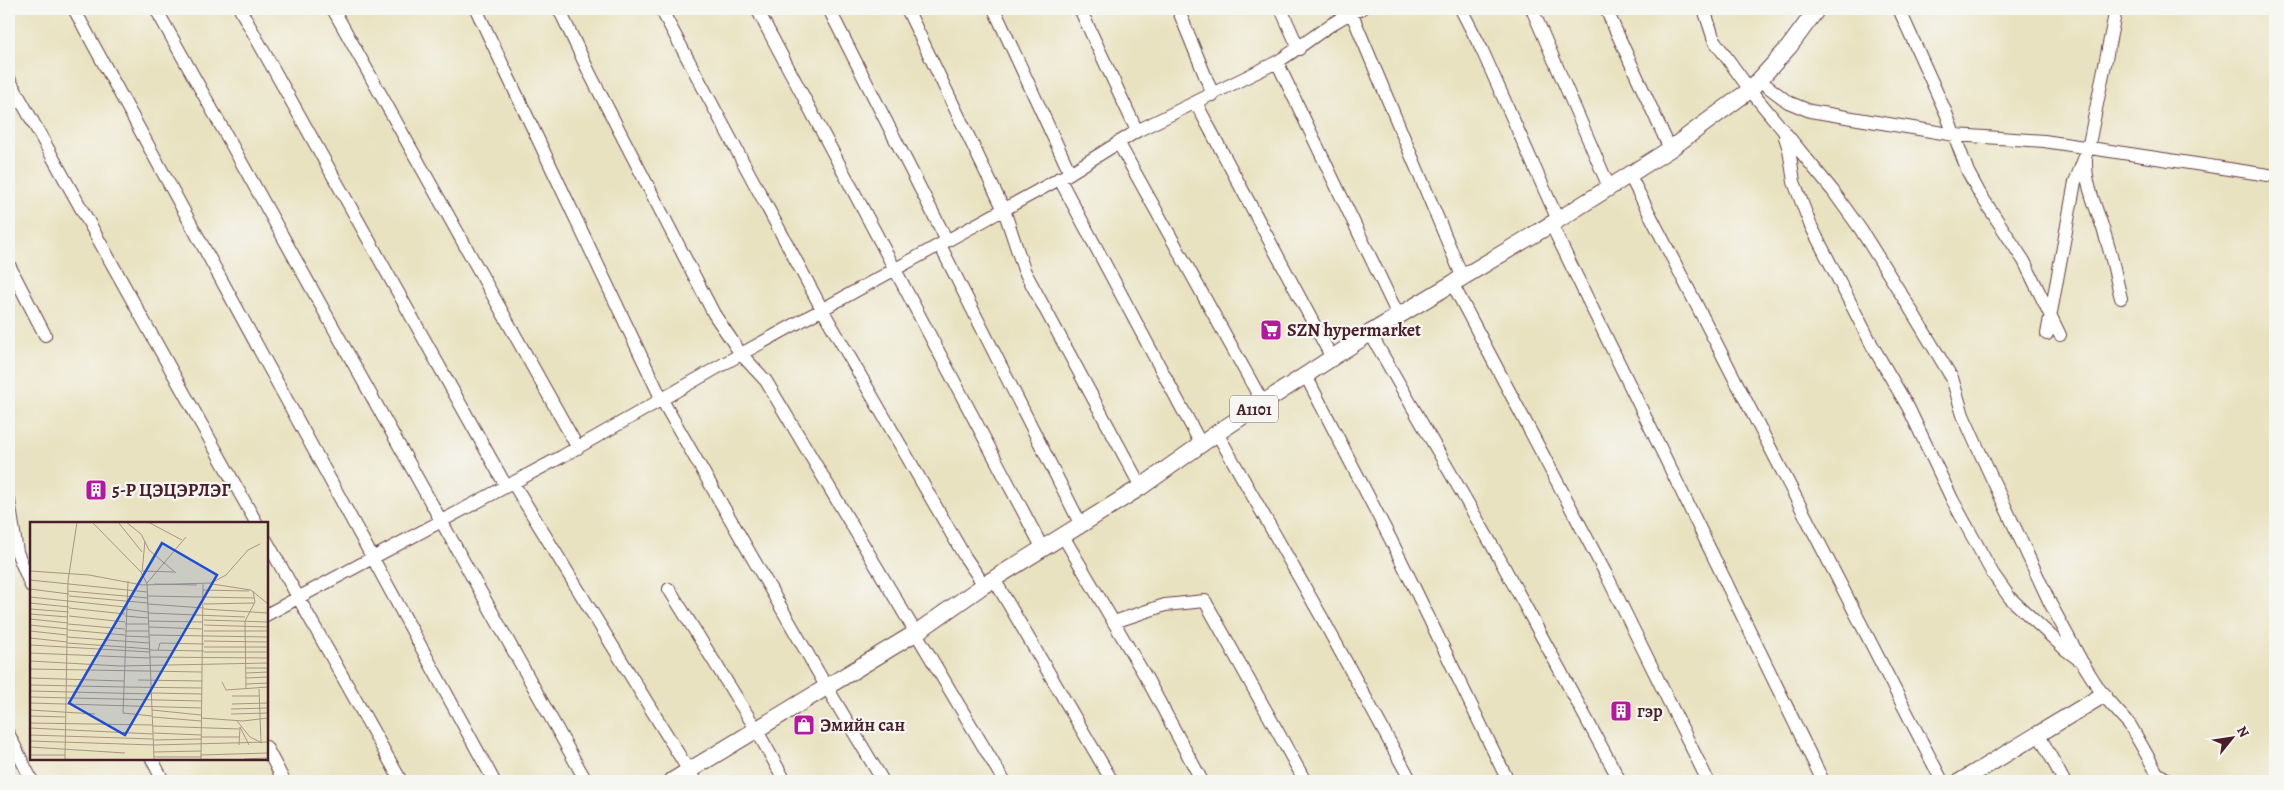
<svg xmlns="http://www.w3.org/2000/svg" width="2284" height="790" font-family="Alegreya,serif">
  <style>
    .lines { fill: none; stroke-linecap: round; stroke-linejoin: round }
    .minor-casing { stroke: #623c41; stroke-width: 14 }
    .major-casing { stroke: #623c41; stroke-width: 18 }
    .minor { stroke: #fff; stroke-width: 12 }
    .major { stroke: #fff; stroke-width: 16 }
    .labels { text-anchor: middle; stroke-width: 4.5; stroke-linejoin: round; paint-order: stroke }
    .shield { fill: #f6f6f2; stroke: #7e6067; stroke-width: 1 }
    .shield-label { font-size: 16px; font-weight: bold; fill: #4a1f2b }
    .poi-label { font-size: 18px; font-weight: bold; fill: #4a1f2b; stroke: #f6f6f2; text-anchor: start }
    .inset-road { fill: none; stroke: #a99484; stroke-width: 1 }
    .view { fill: #1d4ed8; fill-opacity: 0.15; stroke: #1d4ed8; stroke-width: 2.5 }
    .inset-edge { fill: none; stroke: #4a1f2b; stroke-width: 2.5 }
  </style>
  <rect width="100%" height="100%" fill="#f6f6f2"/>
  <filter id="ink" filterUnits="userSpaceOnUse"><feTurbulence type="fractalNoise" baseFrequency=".02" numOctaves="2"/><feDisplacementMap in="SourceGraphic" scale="10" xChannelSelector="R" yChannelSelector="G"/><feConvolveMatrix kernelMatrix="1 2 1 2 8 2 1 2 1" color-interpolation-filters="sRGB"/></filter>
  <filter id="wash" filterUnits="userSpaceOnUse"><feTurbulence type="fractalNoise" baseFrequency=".0096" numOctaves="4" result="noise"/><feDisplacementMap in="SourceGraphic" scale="20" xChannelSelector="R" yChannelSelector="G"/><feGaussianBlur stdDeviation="1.12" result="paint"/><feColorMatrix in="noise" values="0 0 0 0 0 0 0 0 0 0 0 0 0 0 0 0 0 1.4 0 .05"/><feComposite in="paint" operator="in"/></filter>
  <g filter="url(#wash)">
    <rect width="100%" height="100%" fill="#e9e2c0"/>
  </g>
  <g filter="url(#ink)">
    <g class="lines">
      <!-- minor casing -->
      <g class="minor-casing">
        <path id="minor" d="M 74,9 L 494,781
          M 156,9 L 586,781
          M 240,9 L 506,486
          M 333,9 L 578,448
          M 476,9 L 662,400 L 826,686 L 883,781
          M 559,9 L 590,74 L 714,314 L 741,354 L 766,381 L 1004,781
          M 661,9 L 823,311 L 965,557 L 984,585
          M 757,9 L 1043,549
          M 829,9 L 947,241
          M 907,9 L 1004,210 L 1024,270 L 1141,487
          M 994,9 L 1070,173
          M 1080,9 L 1137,131
          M 1178,9 L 1213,95
          M 1281,9 L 1299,49
          M 1461,9 L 1482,50 L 1558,220
          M 1532,9 L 1609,187
          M 1606,9 L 1670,149
          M 1704,9 L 1714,40 L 1750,90 L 1833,191 L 1861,230 L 1908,305 L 1952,378 L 1963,415 L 1976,444 L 2050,603 L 2082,662 L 2103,695 L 2130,725 L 2157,773 L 2170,781
          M 1899,9 L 1946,113 L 1968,172 L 1980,194 L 2024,261 L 2060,335
          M 1351,12 L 1462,276
          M 1277,62 L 1398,315
          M 9,79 L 257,524
          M 1759,80 L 1788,102 L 1810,111 L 1955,135 L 2044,141 L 2275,176
          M 1196,103 L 1332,358
          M 1785,137 L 1789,149 L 1794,182 L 1810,224 L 1873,347 L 1908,407 L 1953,501 L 1993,574 L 2010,598 L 2066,650 L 2078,659
          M 1118,142 L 1263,403
          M 2086,160 C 2085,189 2100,214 2107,242 C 2113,260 2116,279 2121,298
          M 1629,174 L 1942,781
          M 1059,178 L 1201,444
          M 1551,224 L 1823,781
          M 940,245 L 1081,525
          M 9,265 L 45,335
          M 1452,283 L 1608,578 L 1708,781
          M 1370,333 L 1497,554 L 1620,781
          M 2047,334 L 2075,182 L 2088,149 L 2116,9
          M 1306,376 L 1393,544 L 1508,781
          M 1217,433 L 1321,616 L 1411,781
          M 513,483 L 695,781
          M 9,501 L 17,552 L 31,586
          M 1063,536 L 1147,679 L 1202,781
          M 266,540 L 401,781
          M 994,579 L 1112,781
          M 669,589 L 756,729 L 785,781
          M 266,615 L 561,457 L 741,354 L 1070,173 L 1137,131 L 1277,62 C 1304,46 1334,18 1361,9
          M 1114,622 L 1165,605 L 1205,601 L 1305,781
          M 9,735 L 32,781
          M 2039,735 L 2064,781
          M 266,747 L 284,781
          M 152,759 L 163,781"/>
      </g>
      <!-- major casing -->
      <g class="major-casing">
        <path id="major" d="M 672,781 L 917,632 L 984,585 L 1141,487 L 1217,433 L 1370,333 L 1558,220 L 1670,149 L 1750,90 L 1789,47 L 1817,9
          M 1961,781 L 2103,695"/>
      </g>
      <!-- minor -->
      <use href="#minor" class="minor"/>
      <!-- major -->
      <use href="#major" class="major"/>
    </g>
  </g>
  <!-- icons -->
  <defs>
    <g id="supermarket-square" transform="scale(1.125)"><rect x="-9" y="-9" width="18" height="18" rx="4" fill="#b5179e" stroke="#f6f6f2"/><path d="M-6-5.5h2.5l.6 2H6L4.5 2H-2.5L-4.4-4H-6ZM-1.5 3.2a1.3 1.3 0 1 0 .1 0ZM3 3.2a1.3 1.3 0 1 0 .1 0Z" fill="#fff"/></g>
    <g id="building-square" transform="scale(1.125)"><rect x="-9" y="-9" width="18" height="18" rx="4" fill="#b5179e" stroke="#f6f6f2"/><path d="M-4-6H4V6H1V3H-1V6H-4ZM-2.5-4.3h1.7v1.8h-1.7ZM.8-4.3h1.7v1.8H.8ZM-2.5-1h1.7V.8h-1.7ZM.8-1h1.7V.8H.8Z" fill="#fff"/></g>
    <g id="shop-square" transform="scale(1.125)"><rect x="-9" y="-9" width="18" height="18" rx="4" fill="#b5179e" stroke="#f6f6f2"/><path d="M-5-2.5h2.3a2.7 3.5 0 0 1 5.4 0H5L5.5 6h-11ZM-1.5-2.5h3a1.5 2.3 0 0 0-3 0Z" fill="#fff"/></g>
  </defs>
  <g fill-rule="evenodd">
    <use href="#supermarket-square" x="1271" y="330"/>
    <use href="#building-square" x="96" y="490"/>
    <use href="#building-square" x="1621" y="711"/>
    <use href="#shop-square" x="804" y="725"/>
  </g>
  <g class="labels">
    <!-- shield labels -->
    <rect class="shield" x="1230" y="395.5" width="48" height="27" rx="4"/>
    <g class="shield-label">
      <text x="1254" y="415">A1101</text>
    </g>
    <!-- poi labels -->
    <g class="poi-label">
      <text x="1287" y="336">SZN hypermarket</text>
      <text x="112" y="496">5-Р ЦЭЦЭРЛЭГ</text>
      <text x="1637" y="717">гэр</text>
      <text x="820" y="731">Эмийн сан</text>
    </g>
  </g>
  <!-- overview -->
  <g transform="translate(30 522)">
    <rect width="238" height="238" fill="#e9e2c0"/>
    <path class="inset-road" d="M 62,0 L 111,50 L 117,62 L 124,237M 88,0 L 112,30M 96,0 L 111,12 L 119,28 L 146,51M 118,0 L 152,18M 0,49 L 59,53 L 112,63 L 181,61 L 196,53 L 218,28 L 230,22M 113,49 L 144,50M 112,50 L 115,19M 0,58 L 117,70M 98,59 L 93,191 L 122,194M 117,61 L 156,15M 124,62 L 167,63M 182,62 L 221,68 L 238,82M 0,67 L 39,72M 173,68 L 219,69M 38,69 L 118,76M 39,74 L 118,81M 118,74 L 224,76M 0,75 L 95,85M 0,81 L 39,85M 118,82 L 174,86M 174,82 L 224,81M 39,86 L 95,92M 0,87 L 39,90M 95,87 L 118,90M 174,87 L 238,91M 118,91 L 215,95M 0,92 L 38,95M 39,94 L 95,100M 95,94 L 118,96M 0,97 L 38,101M 174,98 L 238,100M 118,99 L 173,100M 38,102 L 95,107M 95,102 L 118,102M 0,103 L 38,107M 174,103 L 238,105M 119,105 L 173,107M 38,108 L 95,113M 0,109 L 37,113M 95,109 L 119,109M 174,109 L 238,109M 119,113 L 238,115M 95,114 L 119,115M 37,115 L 119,121M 0,116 L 37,120M 174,119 L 238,120M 37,121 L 95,125M 0,123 L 120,130M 95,125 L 120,127M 174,125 L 238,125M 120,128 L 174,129M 128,128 L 130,121 L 174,122M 174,130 L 238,130M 0,131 L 120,136M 120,135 L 238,136M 0,139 L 90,144 L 238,141M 216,146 L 238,146M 0,147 L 172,150M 216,151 L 238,150M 0,156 L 94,159M 216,156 L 238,155M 108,158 L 172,159M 192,160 L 196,168 L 238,165M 216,162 L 238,161M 0,163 L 94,165M 94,165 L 172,166M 216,167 L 215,99 L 225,80 L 223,69M 229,167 L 231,220M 0,169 L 122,172M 122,171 L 172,172M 202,174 L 229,174M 0,175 L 172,179M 0,181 L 172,186M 202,182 L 238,181M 201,187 L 238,186M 0,188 L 65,192M 122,188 L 171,193M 201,192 L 238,191M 0,194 L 36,195M 123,195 L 171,199M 171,196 L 213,199 L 238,196M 207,199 L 220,215 L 232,221M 0,201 L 123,203M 123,204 L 209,207M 0,206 L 123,212M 123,211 L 171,213M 0,213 L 123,217M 171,215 L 209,215M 124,218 L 171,217M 0,219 L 124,223 L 238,220M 209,223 L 210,205 L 219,223M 0,225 L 95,231M 124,230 L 171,229M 1,233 L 35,233M 171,233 L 238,231M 124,235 L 171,235M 35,237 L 38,59 L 47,0M 171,237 L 173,62M 214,237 L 238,236"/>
    <path class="view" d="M 132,21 L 187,53 L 95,213 L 39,181 Z"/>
    <rect width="238" height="238" class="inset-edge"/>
  </g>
  <!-- margin -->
  <rect width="2284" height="790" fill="none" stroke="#f6f6f2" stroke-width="30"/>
  <!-- north arrow -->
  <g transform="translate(2232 738) rotate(60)" stroke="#f6f6f2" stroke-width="4" paint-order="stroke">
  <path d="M0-4L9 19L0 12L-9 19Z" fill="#4a1f2b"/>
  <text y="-8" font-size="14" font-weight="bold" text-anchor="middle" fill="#4a1f2b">N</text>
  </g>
</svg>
